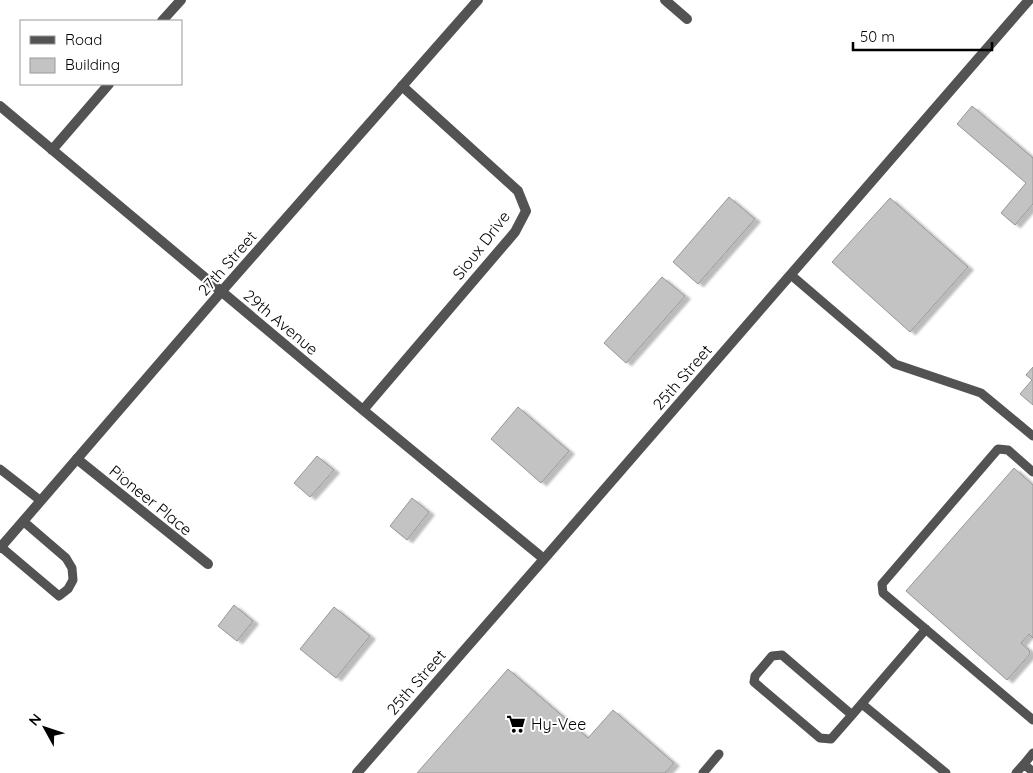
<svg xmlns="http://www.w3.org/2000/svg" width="1033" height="773" font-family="Quicksand,sans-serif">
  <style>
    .building { fill: #c3c3c3; stroke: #979797; filter: url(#shadow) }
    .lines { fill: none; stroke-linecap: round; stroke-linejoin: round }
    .service { stroke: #535353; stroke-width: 9 }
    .minor { stroke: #535353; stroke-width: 10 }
    .tertiary { stroke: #535353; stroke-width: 10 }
    .labels { text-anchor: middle; stroke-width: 4; stroke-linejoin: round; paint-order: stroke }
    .street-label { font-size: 16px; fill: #000; stroke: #fff }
    .poi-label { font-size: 16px; fill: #000; stroke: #fff; text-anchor: start }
  </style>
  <defs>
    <filter id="shadow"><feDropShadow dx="5.5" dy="3" stdDeviation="1" flood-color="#0004"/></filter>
  </defs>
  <rect width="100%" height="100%" fill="#fff"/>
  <!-- building -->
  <path class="building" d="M 972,106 L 1033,158 L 1033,204 L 1015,225 L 1001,213 L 1026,183 L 957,124 Z
    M 729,197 L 755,219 L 698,284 L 673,262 Z
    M 890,198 L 968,267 L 910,332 L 832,262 Z
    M 662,277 L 685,296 L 626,363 L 604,343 Z
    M 1033,367 L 1033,405 L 1020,394 L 1032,380 L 1026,375 Z
    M 518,407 L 569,451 L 541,483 L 491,439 Z
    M 317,456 L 334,470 L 310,497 L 294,483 Z
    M 1014,468 L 1033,485 L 1033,638 L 1029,634 L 1021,643 L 1029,650 L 1030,654 L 1007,680 L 906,591 Z
    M 412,498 L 429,512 L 407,540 L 390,526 Z
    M 234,605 L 253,621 L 237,641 L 218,626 Z
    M 334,607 L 370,636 L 336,678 L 300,649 Z
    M 508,669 L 588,738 L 613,710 L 674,763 L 665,773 L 417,773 Z"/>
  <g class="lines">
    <!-- service -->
    <path class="service" d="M 791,275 L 895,364 L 981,393 L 1033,436
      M 0,469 L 41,501
      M 1033,472 L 1008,450 L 998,449 L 882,584 L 883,593 L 1033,720
      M 1,547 L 59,596 L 68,589 L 73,580 L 72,568 L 66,558 L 23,521
      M 862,704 L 946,773
      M 852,715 L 831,739 L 820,738 L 754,682 L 755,676 L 772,656 L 782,655 L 852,715 L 926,629
      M 1033,753 L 1024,764 L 1033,772
      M 703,773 L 719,754
      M 1016,773 L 1024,764"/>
    <!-- minor -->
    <path class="minor" d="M 665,0 L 687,19
      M 162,21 L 181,0
      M 0,106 L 363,410 L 544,559
      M 52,150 L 109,84
      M 363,410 L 515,232 L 526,211 L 518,191 L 402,86
      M 77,459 L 208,564
      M 357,773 L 544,559 L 1029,0"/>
    <!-- tertiary -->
    <path class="tertiary" d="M 0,548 L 221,292 L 478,0"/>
  </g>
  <!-- icons -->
  <defs>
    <g id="supermarket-bare" transform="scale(1.5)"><path d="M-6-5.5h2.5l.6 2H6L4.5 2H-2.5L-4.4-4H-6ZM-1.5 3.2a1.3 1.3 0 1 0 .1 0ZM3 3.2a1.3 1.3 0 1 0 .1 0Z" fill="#000" stroke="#fff" stroke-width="2.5" paint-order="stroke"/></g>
  </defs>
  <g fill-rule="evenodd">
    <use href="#supermarket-bare" x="516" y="724"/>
  </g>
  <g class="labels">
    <!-- street labels -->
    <g class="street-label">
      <text transform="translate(481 245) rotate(-52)" y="6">Sioux Drive</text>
      <text transform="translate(227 263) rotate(-49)" y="6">27th Street</text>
      <text transform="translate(281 322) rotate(40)" y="6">29th Avenue</text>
      <text transform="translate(682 377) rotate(-49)" y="6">25th Street</text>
      <text transform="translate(151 500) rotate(39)" y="6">Pioneer Place</text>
      <text transform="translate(416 682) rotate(-49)" y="6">25th Street</text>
    </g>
    <!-- poi labels -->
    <g class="poi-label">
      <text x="531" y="730">Hy-Vee</text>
    </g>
  </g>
  <!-- legend -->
  <rect x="20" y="20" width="162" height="65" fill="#ffffff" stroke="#999999"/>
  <rect x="30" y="36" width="25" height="8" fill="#535353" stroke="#999999"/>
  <text x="65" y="45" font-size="15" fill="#000000">Road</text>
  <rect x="30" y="58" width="25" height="15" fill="#c3c3c3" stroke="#999999"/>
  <text x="65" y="70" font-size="15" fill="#000000">Building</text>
  <!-- north arrow -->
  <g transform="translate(45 728) rotate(310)" stroke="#ffffff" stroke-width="4" paint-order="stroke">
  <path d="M0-4L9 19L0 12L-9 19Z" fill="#000000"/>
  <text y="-8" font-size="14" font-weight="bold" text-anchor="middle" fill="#000000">N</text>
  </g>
  <!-- scale -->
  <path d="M853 42v8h139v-8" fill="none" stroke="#000000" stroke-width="2.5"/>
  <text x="860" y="42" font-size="15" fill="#000000" stroke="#ffffff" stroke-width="4" paint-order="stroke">50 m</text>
</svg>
